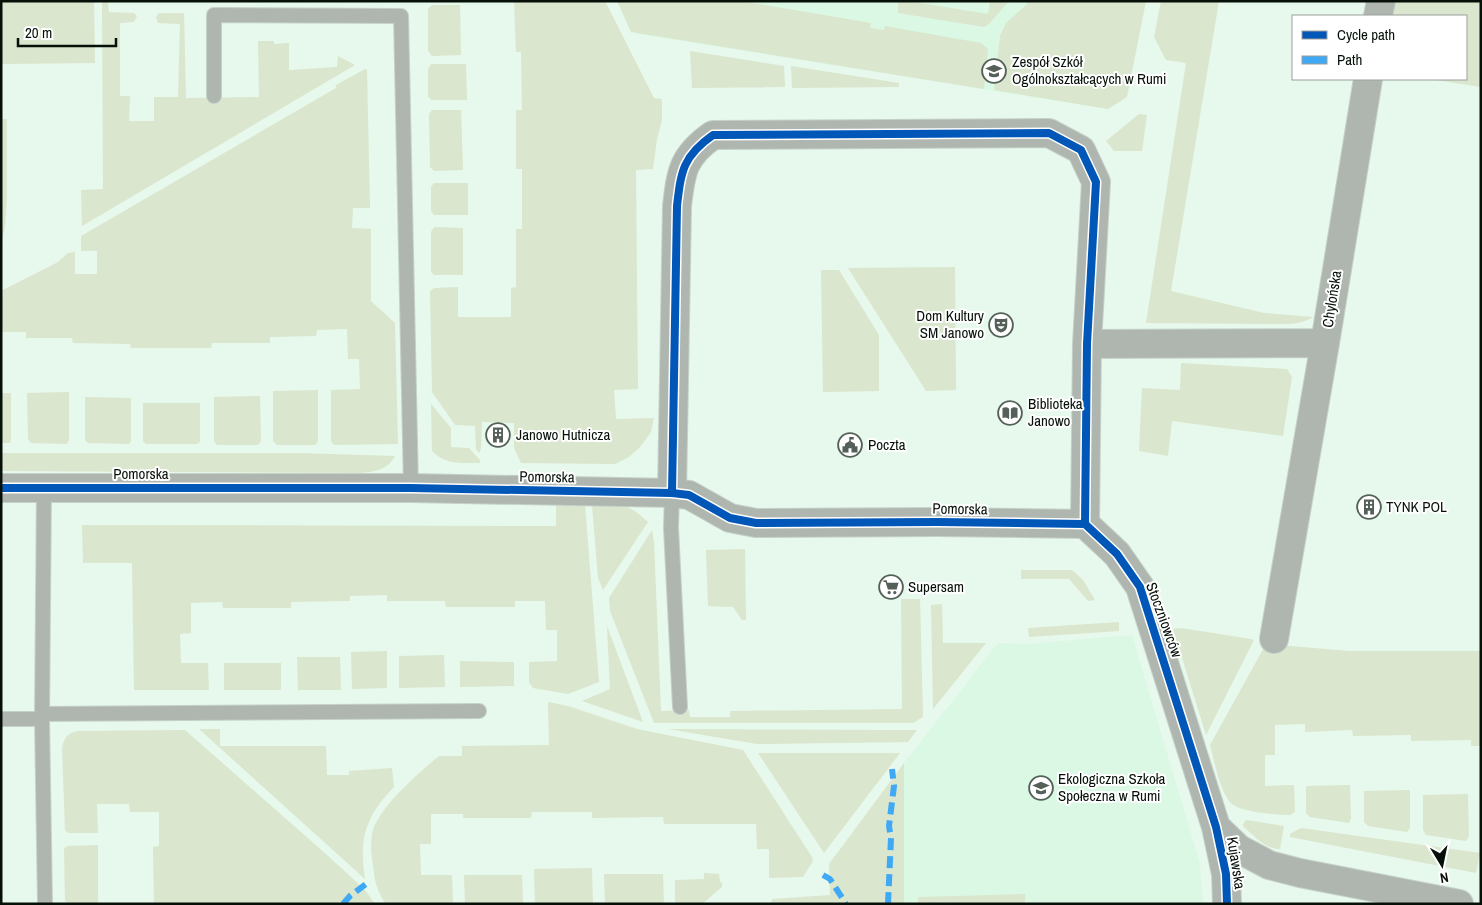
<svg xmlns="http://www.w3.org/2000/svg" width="1482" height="905" font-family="'Archivo Narrow',sans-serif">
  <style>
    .built { fill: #dbf8e4 }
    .green { fill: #dae6cd }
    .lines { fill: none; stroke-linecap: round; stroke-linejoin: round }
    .service-casing { stroke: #c5d1c9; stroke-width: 16 }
    .minor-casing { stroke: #c5d1c9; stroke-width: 30 }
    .service { stroke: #afb6b0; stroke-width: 14 }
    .minor { stroke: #afb6b0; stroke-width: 28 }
    .quiet { stroke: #3fa9f5; stroke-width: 6; stroke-dasharray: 12 6; stroke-linecap: butt }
    .cycleway-casing { stroke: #fff; stroke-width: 11 }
    .cycleway { stroke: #0057b8; stroke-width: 8 }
    .labels { text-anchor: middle; stroke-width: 4; stroke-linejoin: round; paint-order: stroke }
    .poi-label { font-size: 15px; fill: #061009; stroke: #fff; text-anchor: start }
    .street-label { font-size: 15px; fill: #061009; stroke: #fff }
  </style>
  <rect width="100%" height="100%" fill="#e7f8ec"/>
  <!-- built -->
  <path class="built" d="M 626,1 L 1129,1 L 1108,109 L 638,34 Z
    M 1132,635 L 1200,864 L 1203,904 L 904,904 L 904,763 L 998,643 L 1027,644 Z"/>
  <!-- green -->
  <path class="green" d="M 1,1 L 94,1 L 95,63 L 1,64 Z
    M 102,1 L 108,1 L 109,12 L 134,13 L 137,16 L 134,22 L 120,23 L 120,96 L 130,96 L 129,121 L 154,121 L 154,97 L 178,97 L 180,24 L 158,23 L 156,17 L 159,13 L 184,13 L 186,98 L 259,97 L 258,41 L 274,41 L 274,44 L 289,43 L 289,70 L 337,67 L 338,56 L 355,65 L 82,226 L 81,190 L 103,189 Z
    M 514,1 L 605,1 L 654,98 L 662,99 L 662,120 L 657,139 L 653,169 L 636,170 L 638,389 L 614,390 L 616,419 L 654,418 L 651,432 L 641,446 L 629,457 L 615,464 L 521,463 L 514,448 L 514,423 L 482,422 L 481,448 L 479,453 L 476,449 L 475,426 L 455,425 L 432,392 L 430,291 L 434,288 L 458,287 L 458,317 L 511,317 L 511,288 L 516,287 L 516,229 L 522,229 L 522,169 L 516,169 L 516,110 L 522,110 L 521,52 L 516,52 Z
    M 617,1 L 741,1 L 871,23 L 870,28 L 884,30 L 885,26 L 981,43 L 988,49 L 984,89 L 631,32 Z
    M 898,1 L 908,1 L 988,14 L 990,1 L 1009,1 L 989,24 L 984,27 L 898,13 Z
    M 1027,1 L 1146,1 L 1127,97 L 1108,109 L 994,90 L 1000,36 L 1006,23 L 1027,4 Z
    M 1161,1 L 1219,1 L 1171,291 L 1264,313 L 1313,317 C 1302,324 1291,324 1278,324 L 1146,323 L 1186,63 L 1166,60 L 1154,37 Z
    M 1395,1 L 1481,1 L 1481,87 L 1429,79 L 1466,79 L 1466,16 L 1393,16 Z
    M 432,5 L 460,5 L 461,55 L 432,56 L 428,51 L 428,9 Z
    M 690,51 L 784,66 L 785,87 L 692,88 Z
    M 431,64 L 466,64 L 467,100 L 432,100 L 428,97 L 428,69 Z
    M 791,66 L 899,83 L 899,87 L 792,88 Z
    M 365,69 L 367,70 L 370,208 L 353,208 L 352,228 L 371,229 L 371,301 L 395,323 L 398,444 L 334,445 L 331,441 L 331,390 L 360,389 L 359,359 L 348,359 L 347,329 L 317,330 L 316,336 L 270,337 L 270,343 L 212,343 L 211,348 L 131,348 L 130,344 L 73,343 L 72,338 L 26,338 L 26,332 L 1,332 L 1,291 L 58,262 L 68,253 L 75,252 L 75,274 L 97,274 L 97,251 L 81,251 L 81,236 L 336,88 L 336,85 Z
    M 432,110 L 461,110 L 463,170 L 434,171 L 430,167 L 429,114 Z
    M 1139,114 L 1147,115 L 1142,151 L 1114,151 L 1106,141 Z
    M 1,119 L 7,119 L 7,197 L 5,226 L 1,247 Z
    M 434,183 L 468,183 L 468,215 L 434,215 L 431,211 L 431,187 Z
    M 434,227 L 463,228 L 463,275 L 434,275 L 431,272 L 431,232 Z
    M 955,267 L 956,390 L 926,391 L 848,268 Z
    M 821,270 L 839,270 L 879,335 L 879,391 L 823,392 Z
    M 1181,363 L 1287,369 L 1292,377 L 1283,436 L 1172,421 L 1168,456 L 1139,451 L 1142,388 L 1180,390 Z
    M 318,390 L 318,441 L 315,445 L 277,445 L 273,441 L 273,391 Z
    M 69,392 L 69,440 L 67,444 L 31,443 L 28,439 L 27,393 Z
    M 1,393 L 11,393 L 11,440 L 10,443 L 1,443 Z
    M 260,396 L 261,441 L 258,445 L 217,445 L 214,441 L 214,397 Z
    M 85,397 L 131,398 L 131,441 L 129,444 L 88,443 L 85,440 Z
    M 143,403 L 200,403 L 200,442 L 197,444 L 146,444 L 143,441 Z
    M 431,404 L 451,428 L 451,447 L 469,448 L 480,460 L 480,463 C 463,463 445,465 432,451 Z
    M 1,453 L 300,453 L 395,456 C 388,470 374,472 359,473 L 1,471 Z
    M 556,503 L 585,505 L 599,682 L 568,694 L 533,688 L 529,682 L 529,662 L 557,661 L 557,630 L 546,630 L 545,601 L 515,601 L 515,607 L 446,607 L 445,601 L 387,601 L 387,595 L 350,596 L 350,601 L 291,602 L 291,608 L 223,608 L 222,602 L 191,603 L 191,633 L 180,634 L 181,663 L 208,663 L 209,690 L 134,690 L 132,563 L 83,563 L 82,525 L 556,526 Z
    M 592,505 C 622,505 625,501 648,522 L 603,590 L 598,578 Z
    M 652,530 L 654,542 L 661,711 L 689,710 L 690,717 L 730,717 L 730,711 L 902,709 L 901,599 L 920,599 L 923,717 L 913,723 L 654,723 L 610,611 L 609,598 Z
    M 745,549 L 746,620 L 742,620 L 733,607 L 708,606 L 706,550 Z
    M 1021,570 L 1072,570 L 1083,580 L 1095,600 L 1088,601 L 1069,579 L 1021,579 Z
    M 942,604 L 943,643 L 986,643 L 933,709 L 931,605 Z
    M 1119,622 L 1119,631 L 1029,637 L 1028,628 Z
    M 607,626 L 643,722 L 582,701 L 610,689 Z
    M 1181,628 L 1251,639 L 1254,640 L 1206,735 L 1173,629 Z
    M 1266,644 L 1349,651 L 1481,651 L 1481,746 L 1471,746 L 1471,740 L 1411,741 L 1411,735 L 1353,736 L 1352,730 L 1305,732 L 1305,724 L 1275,725 L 1275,755 L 1265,755 L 1265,786 L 1294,785 L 1295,812 L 1290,815 C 1275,814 1241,813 1231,803 C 1220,792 1214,760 1210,745 Z
    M 387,651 L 387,688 L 352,689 L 351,652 Z
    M 444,655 L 445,687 L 399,688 L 399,656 Z
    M 297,657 L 340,657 L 341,690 L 298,690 Z
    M 460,661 L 514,662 L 514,686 L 460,687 Z
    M 224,663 L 281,663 L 281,690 L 224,690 Z
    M 548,702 L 568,706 L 637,729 L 743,750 L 812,857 L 813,861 L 803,877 L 769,878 L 769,849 L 757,849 L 756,824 L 664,824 L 663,817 L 592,818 L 592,812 L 532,812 L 531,818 L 463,818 L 463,814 L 431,814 L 431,844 L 420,844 L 421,875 L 452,875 L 453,904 L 386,904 C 377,892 374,879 373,864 C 371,854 370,840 373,830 C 382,804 418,774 439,756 L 462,756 L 462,746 L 549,745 Z
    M 199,729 L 220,729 L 220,746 L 326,746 L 327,775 L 349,775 L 349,771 L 392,768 L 394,787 C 365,817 359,838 365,879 Z
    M 668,729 L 885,730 L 917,730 L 908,742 L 757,744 Z
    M 185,730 L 326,854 L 365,890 L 375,904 L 154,904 L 153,847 L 159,846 L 159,812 L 130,812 L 129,804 L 97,804 L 98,833 L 68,833 L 65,830 L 62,748 C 64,738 67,733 78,731 Z
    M 758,753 L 900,753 L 824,853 Z
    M 904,763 L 904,904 L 771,903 L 772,899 L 830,895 L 829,864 Z
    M 1350,785 L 1351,819 L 1349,823 L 1310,817 L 1306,813 L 1306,786 Z
    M 1410,790 L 1410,828 L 1407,832 L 1368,826 L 1364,822 L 1364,791 Z
    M 1468,794 L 1469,836 L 1466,841 L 1426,835 L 1423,830 L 1423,795 Z
    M 1246,820 L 1284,826 L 1280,849 C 1265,849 1253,835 1243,826 L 1243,824 Z
    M 1301,828 L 1480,853 L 1476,873 L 1290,837 L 1290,834 Z
    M 98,845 L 98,904 L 68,904 L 65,901 L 64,849 L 67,846 Z
    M 592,868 L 593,904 L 535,904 L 534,869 Z
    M 704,873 L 719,874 L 720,882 L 722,882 L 722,887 L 702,904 L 675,904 L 675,880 L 704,879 Z
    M 604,874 L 663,874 L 664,904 L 605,904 Z
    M 464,875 L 522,875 L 523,904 L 465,904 Z
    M 1025,894 L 1025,904 L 918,904 L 918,897 Z"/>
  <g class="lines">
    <!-- service casing -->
    <g class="service-casing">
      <path id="service" d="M 214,96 L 214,15 L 401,16 L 411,488
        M 44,488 L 42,719 L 45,904
        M 672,493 L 671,528 L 680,707
        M 42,714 L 479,711
        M 1,719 L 42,719"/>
    </g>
    <!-- minor casing -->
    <g class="minor-casing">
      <path id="minor" d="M 1378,16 L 1381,1
        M 1087,344 L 1325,343 L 1368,79
        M 1,488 L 411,488 L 672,493 L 689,495 L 730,518 L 756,523 L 937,522 L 1085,524
        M 672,493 L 677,206 C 681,171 683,156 713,135 L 1049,133 L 1081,150 L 1096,182 L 1087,344 L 1085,524 L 1117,554 L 1140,587 L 1216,827 L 1226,874 L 1227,904
        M 1274,639 L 1325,343
        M 1216,827 L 1239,849 L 1269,865 L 1300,873 L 1459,904"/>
    </g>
    <!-- service -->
    <use href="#service" class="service"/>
    <!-- minor -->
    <use href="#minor" class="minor"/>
    <!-- quiet -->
    <path class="quiet" d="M 823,875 L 830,879 L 846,904
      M 343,904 L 350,896 L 366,884
      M 888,904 L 891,838 L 889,826 L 894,786 L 892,769"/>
    <!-- cycleway casing -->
    <g class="cycleway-casing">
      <path id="cycleway" d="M 1,488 L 411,488 L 672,493 L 689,495 L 730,518 L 756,523 L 937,522 L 1085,524
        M 672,493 L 677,206 C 681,171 683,156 713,135 L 1049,133 L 1081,150 L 1096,182 L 1087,344 L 1085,524 L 1117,554 L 1140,587 L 1216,827 L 1226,874 L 1227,904"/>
    </g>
    <!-- cycleway -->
    <use href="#cycleway" class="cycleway"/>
  </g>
  <!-- icons -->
  <defs>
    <g id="school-ring" transform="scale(1.25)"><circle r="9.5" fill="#fff" stroke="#556158" stroke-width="1.5"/><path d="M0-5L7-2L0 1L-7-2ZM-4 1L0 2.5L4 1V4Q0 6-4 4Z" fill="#556158"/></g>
    <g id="theatre-ring" transform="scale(1.25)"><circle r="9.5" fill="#fff" stroke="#556158" stroke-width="1.5"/><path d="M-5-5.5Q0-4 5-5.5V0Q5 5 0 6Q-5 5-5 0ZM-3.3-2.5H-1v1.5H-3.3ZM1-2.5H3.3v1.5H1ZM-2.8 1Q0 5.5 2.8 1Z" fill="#556158"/></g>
    <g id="library-ring" transform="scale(1.25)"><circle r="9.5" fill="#fff" stroke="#556158" stroke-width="1.5"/><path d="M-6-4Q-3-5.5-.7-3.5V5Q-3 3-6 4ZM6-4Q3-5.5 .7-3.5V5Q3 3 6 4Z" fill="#556158"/></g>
    <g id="building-ring" transform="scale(1.25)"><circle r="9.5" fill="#fff" stroke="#556158" stroke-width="1.5"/><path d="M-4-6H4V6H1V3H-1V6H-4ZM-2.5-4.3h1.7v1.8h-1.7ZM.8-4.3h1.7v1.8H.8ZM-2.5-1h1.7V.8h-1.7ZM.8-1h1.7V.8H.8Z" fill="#556158"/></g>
    <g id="civic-ring" transform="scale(1.25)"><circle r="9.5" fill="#fff" stroke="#556158" stroke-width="1.5"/><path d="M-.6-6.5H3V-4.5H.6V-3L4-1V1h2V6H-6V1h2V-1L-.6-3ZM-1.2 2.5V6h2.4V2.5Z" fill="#556158"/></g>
    <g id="supermarket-ring" transform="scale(1.25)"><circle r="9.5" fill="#fff" stroke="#556158" stroke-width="1.5"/><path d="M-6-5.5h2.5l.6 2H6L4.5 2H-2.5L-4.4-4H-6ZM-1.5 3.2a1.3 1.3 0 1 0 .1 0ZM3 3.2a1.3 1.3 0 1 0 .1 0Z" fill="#556158"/></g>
  </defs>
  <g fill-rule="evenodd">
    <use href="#school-ring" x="994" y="71"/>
    <use href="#theatre-ring" x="1001" y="325"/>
    <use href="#library-ring" x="1010" y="413"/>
    <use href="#building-ring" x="498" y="435"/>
    <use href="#civic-ring" x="850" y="445"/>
    <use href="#building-ring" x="1369" y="507"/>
    <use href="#supermarket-ring" x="891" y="587"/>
    <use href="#school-ring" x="1041" y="788"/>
  </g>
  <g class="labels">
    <!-- poi labels -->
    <g class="poi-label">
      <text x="1012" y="67">Zespół Szkół<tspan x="1012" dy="17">Ogólnokształcących w Rumi</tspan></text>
      <text x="984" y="321" text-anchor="end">Dom Kultury<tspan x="984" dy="17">SM Janowo</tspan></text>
      <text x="1028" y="409">Biblioteka<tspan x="1028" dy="17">Janowo</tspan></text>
      <text x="516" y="440">Janowo Hutnicza</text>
      <text x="868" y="450">Poczta</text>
      <text x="1386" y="512">TYNK POL</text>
      <text x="908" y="592">Supersam</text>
      <text x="1058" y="784">Ekologiczna Szkoła<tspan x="1058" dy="17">Społeczna w Rumi</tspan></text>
    </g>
    <!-- street labels -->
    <g class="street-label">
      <text transform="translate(1332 299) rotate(-81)" y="5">Chylońska</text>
      <text x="141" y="479">Pomorska</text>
      <text transform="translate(547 477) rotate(1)" y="5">Pomorska</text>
      <text transform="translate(960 509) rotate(1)" y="5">Pomorska</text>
      <text transform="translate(1164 620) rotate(70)" y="5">Stoczniowców</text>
      <text transform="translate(1236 863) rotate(81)" y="5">Kujawska</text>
    </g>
  </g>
  <!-- border -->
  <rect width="1482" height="905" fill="none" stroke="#061009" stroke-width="5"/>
  <!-- legend -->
  <rect x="1292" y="15" width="175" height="65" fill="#ffffff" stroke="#9b9f9d"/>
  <rect x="1302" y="31" width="25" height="8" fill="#0057b8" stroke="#9b9f9d"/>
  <text x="1337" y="40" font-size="15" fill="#061009">Cycle path</text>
  <rect x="1302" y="56" width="25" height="8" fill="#3fa9f5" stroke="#9b9f9d"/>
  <text x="1337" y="65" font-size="15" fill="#061009">Path</text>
  <!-- north arrow -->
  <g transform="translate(1442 865) rotate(170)" stroke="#ffffff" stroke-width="4" paint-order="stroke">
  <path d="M0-4L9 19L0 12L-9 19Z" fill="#061009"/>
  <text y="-8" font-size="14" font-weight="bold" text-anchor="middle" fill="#061009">N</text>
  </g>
  <!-- scale -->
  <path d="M18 38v8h98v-8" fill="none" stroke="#061009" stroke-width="2.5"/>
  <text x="25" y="38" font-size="15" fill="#061009" stroke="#ffffff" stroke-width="4" paint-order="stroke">20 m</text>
</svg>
